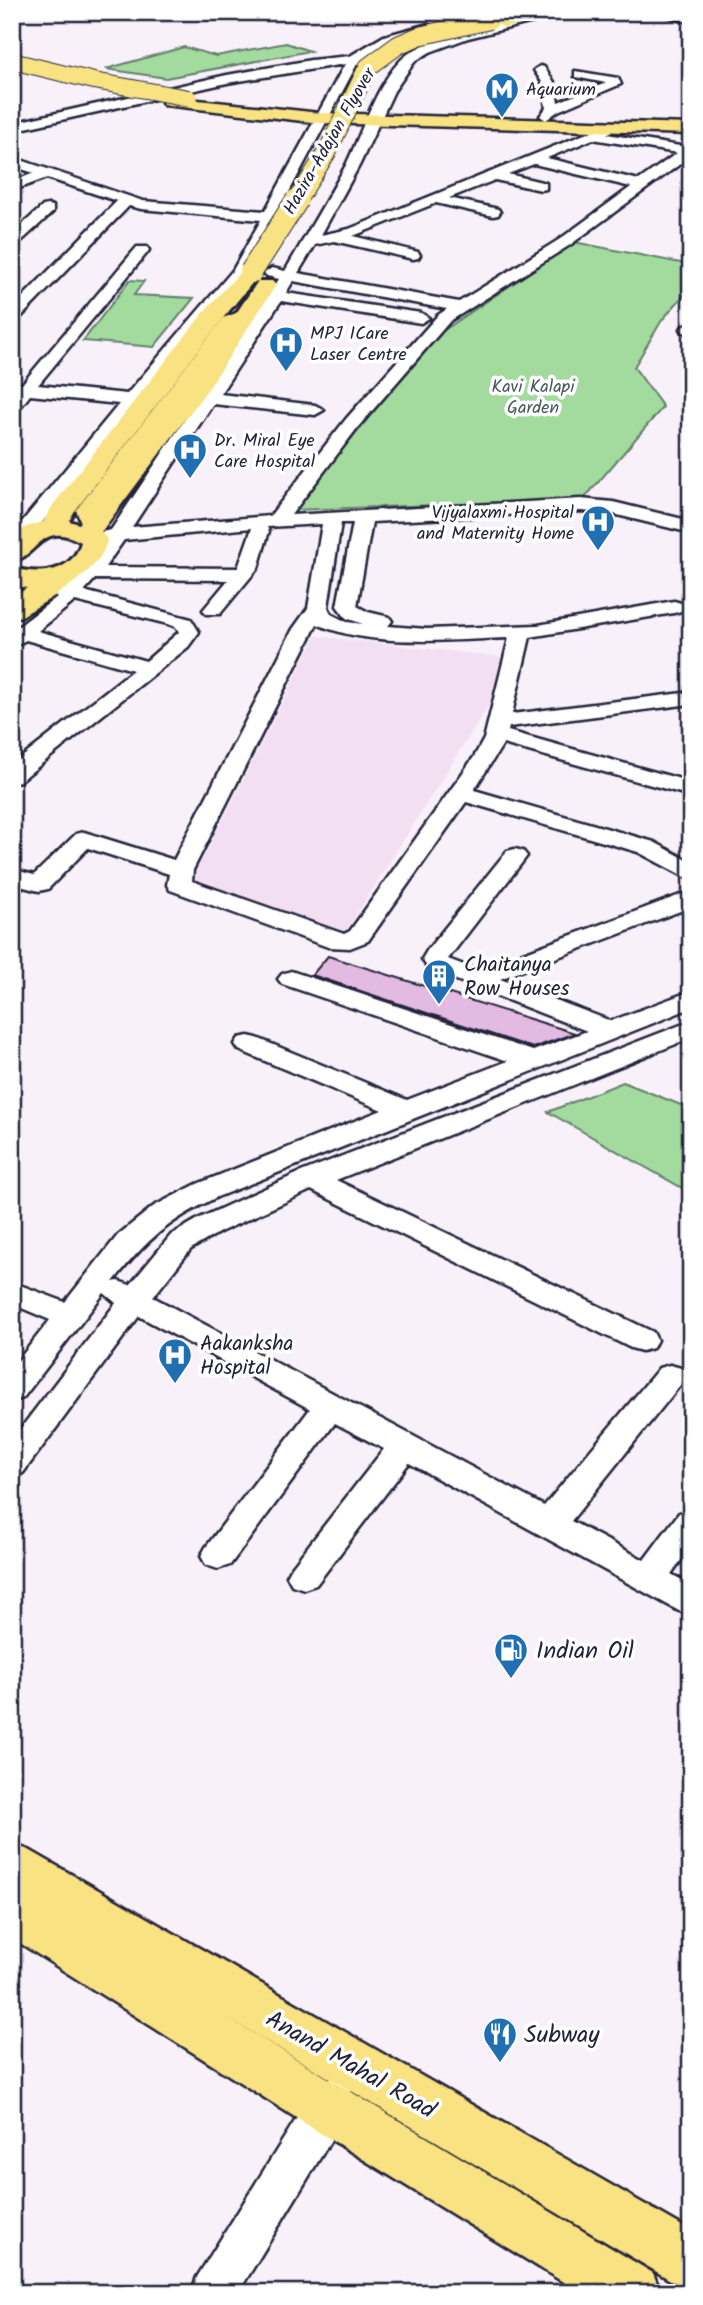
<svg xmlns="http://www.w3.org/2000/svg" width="703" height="2305" font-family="Kalam,sans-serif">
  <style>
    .built { fill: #f2e0f2 }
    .green { fill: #a3da9e; stroke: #627e6c; stroke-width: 2 }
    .building { fill: #e3bae1; stroke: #22223b; stroke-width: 2 }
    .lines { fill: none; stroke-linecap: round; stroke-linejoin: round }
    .minor-casing { stroke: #22223b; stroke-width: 5 }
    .major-casing { stroke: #22223b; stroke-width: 5 }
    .highway-casing { stroke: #22223b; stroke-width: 6 }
    .minor { fill: #fff; fill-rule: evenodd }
    .major { fill: #f8e281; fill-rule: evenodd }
    .highway { fill: #f8e281; fill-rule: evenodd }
    .major-bridge-casing { stroke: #22223b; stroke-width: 18; stroke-linecap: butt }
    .highway-bridge-far1-casing { stroke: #22223b; stroke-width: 20; stroke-linecap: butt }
    .highway-bridge-casing { stroke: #22223b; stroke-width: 24; stroke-linecap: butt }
    .major-bridge { stroke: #f8e281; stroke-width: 16 }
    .highway-bridge-far1 { stroke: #f8e281; stroke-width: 18 }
    .highway-bridge { stroke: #f8e281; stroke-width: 22 }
    .labels { text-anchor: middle; stroke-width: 7; stroke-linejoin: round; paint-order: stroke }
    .far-poi-label { font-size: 18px; fill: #22223b; stroke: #fff; text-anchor: start }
    .far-street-label { font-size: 18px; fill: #22223b; stroke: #fff }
    .far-park-label { font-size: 18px; fill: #495959; stroke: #fff }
    .poi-label { font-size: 21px; fill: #22223b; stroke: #fff; text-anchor: start }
    .near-poi-label { font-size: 24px; fill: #22223b; stroke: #fff; text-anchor: start }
    .near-street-label { font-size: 24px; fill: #22223b; stroke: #fff }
  </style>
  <rect width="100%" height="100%" fill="#f9f1f9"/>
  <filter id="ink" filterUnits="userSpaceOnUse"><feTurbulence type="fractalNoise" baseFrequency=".0143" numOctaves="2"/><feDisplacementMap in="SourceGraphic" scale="14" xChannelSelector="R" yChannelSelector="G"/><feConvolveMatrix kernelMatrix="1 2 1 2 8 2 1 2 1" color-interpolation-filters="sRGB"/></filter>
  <g filter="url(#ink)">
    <!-- built -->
    <path class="built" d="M 316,636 L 518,659 L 337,945 L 189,886 Z"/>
    <!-- green -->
    <path class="green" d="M 286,43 L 310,51 L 166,78 L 106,69 L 184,47 L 216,56 Z
      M 574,242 L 691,265 L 691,287 L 662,320 L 634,367 L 663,407 L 583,500 L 292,510 L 437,335 Z
      M 130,280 L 144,281 L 134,295 L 194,298 L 154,347 L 83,341 Z
      M 623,1082 L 691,1109 L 691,1193 L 548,1112 Z"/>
    <!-- building -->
    <path class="building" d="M 328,956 L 575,1033 L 533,1048 L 312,975 Z"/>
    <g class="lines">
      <!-- minor casing -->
      <g class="minor-casing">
        <path id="minor" d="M 551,12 L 574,12 L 468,38 L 430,52 L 415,61 L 394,91 L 360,164 L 321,235 L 349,229 L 612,123 L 619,127 L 607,134 L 686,147 L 691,145 L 691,156 L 570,245 L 450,321 L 358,427 L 291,515 L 581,499 L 613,502 L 691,521 L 691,533 L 613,514 L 581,511 L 372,522 L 357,606 L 368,612 L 389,617 L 392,621 L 388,626 L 427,629 L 538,625 L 674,601 L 681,603 L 684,607 L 681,611 L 674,613 L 530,637 L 512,714 L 691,692 L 691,704 L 509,727 L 508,731 L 691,782 L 691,796 L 503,744 L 474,790 L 654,842 L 691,862 L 691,880 L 638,852 L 466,802 L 368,941 L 350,948 L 328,947 L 170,890 L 167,885 L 169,874 L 88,848 L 48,889 L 39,891 L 12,884 L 12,869 L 34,875 L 76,834 L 84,832 L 174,860 L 293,629 L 308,608 L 322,524 L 267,527 L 269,531 L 258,568 L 220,614 L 206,614 L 203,610 L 228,580 L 95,579 L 84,591 L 191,619 L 199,632 L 188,647 L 20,781 L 12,783 L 12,765 L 133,670 L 26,640 L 12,647 L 12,624 L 19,626 L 57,597 L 48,591 L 51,587 L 66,587 L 103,543 L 94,537 L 97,533 L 111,530 L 279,279 L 267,276 L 264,273 L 272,268 L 285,271 L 288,266 C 307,233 327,200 346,165 C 362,133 379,75 408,54 C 448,27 505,22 551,12 ZM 593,139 L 677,153 L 639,180 L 547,158 ZM 534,164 L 631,187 L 560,239 L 459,302 L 298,273 L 315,245 L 334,241 L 413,259 L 418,258 L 420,255 L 418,252 L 353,236 L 436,203 L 493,216 L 498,215 L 500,212 L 498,209 L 449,198 L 495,180 L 541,190 L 546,189 L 546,183 L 508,174 ZM 293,281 L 447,309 L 438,315 L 346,419 L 270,516 L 132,527 L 213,404 L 315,415 L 324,410 L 315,405 L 220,394 L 281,301 L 421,323 L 429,318 L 421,313 L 286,293 ZM 341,523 L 353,523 L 337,606 L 346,618 L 363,624 L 347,622 L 331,614 L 328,607 ZM 252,528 L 238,568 L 105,567 L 124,540 ZM 75,601 L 168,624 L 176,627 L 179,632 L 146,661 L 38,631 ZM 317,624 C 369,648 452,640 509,638 L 484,739 L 474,757 L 350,931 L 344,934 L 192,881 L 193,870 Z
          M 654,12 L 674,12 L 691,16 L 691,23 Z
          M 428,24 L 434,28 L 432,30 L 392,42 L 367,57 L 371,60 L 369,63 L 357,64 L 245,275 L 137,404 L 19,551 L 12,553 L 12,534 L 119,404 L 30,395 L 18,410 L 12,411 L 12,384 L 22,384 L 137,247 L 147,247 L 149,250 L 147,253 L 38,385 L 127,394 L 233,270 L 261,220 L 141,209 L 129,206 L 18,320 L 12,322 L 12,308 L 117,201 L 47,178 L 12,191 L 12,182 L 34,173 L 12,166 L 12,157 L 143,201 L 265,211 L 345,64 L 227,83 L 12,131 L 12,123 L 227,75 L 311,60 L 350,56 L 384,36 Z
          M 540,66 L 544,67 L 554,82 L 558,102 L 606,83 L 575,77 L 575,71 L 618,78 L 621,84 L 558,111 L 546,120 L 540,116 L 546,108 L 542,82 L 534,70 Z
          M 48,205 L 53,206 L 53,212 L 17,245 L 12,246 L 12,234 L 43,206 Z
          M 689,324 L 691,334 L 683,332 L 681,329 L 683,326 Z
          M 515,849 L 523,851 L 527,856 L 448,959 L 477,970 L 691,891 L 691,907 L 500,979 L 611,1021 L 691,991 L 691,1008 L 217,1197 C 168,1221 146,1240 113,1282 L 118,1281 L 130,1285 L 171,1235 L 200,1218 L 301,1172 L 691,1021 L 691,1038 L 336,1180 L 653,1332 L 657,1340 L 653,1348 L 642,1351 L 631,1348 L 311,1190 L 220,1232 L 191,1249 L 153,1297 L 544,1506 L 659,1368 L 670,1365 L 681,1368 L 686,1376 L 681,1384 L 571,1521 L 644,1560 L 679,1513 L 691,1509 L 691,1547 L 671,1574 L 691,1585 L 691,1615 L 679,1611 L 409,1463 L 316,1585 L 304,1589 L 292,1585 L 287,1576 L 292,1567 L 384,1449 L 335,1423 L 230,1565 L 218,1569 L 206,1565 L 201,1556 L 206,1547 L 310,1409 L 139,1316 L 23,1473 L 12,1476 L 12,1440 L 116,1303 L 104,1293 L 23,1398 L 12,1401 L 12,1368 L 50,1320 L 12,1304 L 12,1282 L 65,1302 L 118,1235 L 154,1206 L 197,1184 L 382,1110 L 239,1050 L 235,1044 L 239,1038 L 248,1036 L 257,1038 L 407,1100 L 508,1061 L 282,984 L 278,979 L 282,974 L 291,971 L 300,974 L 533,1051 L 587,1031 L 428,969 L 422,959 L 428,949 L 507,851 Z
          M 333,2078 L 348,2084 L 354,2098 L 348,2112 L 238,2293 L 191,2293 L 197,2277 L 318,2084 Z"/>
      </g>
      <!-- major casing -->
      <g class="major-casing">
        <path id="major" d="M 170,97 L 320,113 L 691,124 L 691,134 L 320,123 L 164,105 L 162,102 L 164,99 Z
          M 247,309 L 254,311 L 257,315 L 254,319 L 237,326 L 100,510 L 104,525 L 100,530 L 84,530 L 76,510 L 80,505 L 223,318 Z
          M 12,1844 L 29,1850 L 691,2231 L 691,2289 L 672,2281 L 223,2015 L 653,2273 L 661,2293 L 581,2293 L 309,2126 L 12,1938 Z"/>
      </g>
      <!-- highway casing -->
      <g class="highway-casing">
        <path id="highway" d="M 529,12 L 557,12 L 555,15 L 504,28 L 496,23 L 498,20 Z
          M 251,266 L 258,268 L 261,272 L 258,276 L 224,317 L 74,512 L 69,521 L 79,524 L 97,505 L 193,377 L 258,281 L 272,281 L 276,285 L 210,386 L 101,532 L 107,539 C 103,572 48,599 22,616 L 12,618 L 12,597 L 27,588 L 12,585 L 12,568 C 39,575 72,574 81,542 C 41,520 39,555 12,562 L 12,537 L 26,527 L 43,522 L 53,505 L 208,307 L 244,268 Z"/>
      </g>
      <!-- minor -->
      <use href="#minor" class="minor"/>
      <!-- major -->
      <use href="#major" class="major"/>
      <!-- highway -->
      <use href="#highway" class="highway"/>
      <!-- major-bridge casing -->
      <g class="major-bridge-casing">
        <path id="major-bridge" d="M 12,61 L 94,81 L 189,98"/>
      </g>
      <!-- highway-bridge-far1 casing -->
      <g class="highway-bridge-far1-casing">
        <path id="highway-bridge-far1" d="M 296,202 L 327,152 L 368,67 L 398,45 L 419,36 L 490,20"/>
      </g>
      <!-- highway-bridge casing -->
      <g class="highway-bridge-casing">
        <path id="highway-bridge" d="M 251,272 L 297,200"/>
      </g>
      <!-- major-bridge -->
      <use href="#major-bridge" class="major-bridge"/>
      <!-- highway-bridge-far1 -->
      <use href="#highway-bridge-far1" class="highway-bridge-far1"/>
      <!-- highway-bridge -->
      <use href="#highway-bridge" class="highway-bridge"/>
    </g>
  </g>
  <!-- icons -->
  <defs>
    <g id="metro-pin" transform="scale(1.75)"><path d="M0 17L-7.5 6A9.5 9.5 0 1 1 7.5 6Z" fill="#1f6fb2" stroke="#fff"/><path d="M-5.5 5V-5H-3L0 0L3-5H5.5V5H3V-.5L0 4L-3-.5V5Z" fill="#fff"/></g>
    <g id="hospital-pin" transform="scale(1.75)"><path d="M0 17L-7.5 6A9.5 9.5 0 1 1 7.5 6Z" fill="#1f6fb2" stroke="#fff"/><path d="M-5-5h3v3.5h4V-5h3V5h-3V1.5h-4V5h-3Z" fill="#fff"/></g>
    <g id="building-pin" transform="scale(1.75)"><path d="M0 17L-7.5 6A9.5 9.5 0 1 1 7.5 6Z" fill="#1f6fb2" stroke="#fff"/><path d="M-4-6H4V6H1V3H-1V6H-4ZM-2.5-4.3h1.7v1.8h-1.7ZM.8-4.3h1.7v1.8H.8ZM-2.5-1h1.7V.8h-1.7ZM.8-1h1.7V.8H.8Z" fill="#fff"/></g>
    <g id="fuel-pin" transform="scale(1.75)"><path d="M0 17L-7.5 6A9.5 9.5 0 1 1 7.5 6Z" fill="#1f6fb2" stroke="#fff"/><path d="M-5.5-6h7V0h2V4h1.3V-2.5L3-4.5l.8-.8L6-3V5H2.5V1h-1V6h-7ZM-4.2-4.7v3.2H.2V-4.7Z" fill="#fff"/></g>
    <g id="restaurant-pin" transform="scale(1.75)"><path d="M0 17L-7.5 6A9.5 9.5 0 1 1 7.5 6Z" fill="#1f6fb2" stroke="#fff"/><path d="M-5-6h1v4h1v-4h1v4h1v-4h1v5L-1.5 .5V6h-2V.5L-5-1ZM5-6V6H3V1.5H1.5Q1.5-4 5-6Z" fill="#fff"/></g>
  </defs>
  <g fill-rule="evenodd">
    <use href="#metro-pin" x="502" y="89"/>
    <use href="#hospital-pin" x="286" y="343"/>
    <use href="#hospital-pin" x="190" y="450"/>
    <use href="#hospital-pin" x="598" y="522"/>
    <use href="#building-pin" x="439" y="976"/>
    <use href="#hospital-pin" x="175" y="1355"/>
    <use href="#fuel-pin" x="511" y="1650"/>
    <use href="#restaurant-pin" x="500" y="2034"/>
  </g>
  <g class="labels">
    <!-- far-poi labels -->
    <g class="far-poi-label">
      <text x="526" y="95">Aquarium</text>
      <text x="310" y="339">MPJ ICare<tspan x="310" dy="21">Laser Centre</tspan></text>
      <text x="214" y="446">Dr. Miral Eye<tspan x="214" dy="21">Care Hospital</tspan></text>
      <text x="574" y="518" text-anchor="end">Vijyalaxmi Hospital<tspan x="574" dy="21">and Maternity Home</tspan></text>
    </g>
    <!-- far-street labels -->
    <g class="far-street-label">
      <text transform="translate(329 141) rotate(-60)" y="6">Hazira-Adajan Flyover</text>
    </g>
    <!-- far-park labels -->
    <g class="far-park-label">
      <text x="533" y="392">Kavi Kalapi<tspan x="533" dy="21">Garden</tspan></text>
    </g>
    <!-- poi labels -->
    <g class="poi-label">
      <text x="464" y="971">Chaitanya<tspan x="464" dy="24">Row Houses</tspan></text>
      <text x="200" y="1350">Aakanksha<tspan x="200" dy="24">Hospital</tspan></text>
    </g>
    <!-- near-poi labels -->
    <g class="near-poi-label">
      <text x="536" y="1658">Indian Oil</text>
      <text x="524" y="2042">Subway</text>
    </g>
    <!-- near-street labels -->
    <g class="near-street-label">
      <text transform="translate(351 2064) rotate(30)" y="8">Anand Mahal Road</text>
    </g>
  </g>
  <!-- margin -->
  <rect width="703" height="2305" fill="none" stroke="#fff" stroke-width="42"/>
  <rect x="21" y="21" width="661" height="2263" fill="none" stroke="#22223b" stroke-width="2.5" filter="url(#ink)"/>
</svg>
